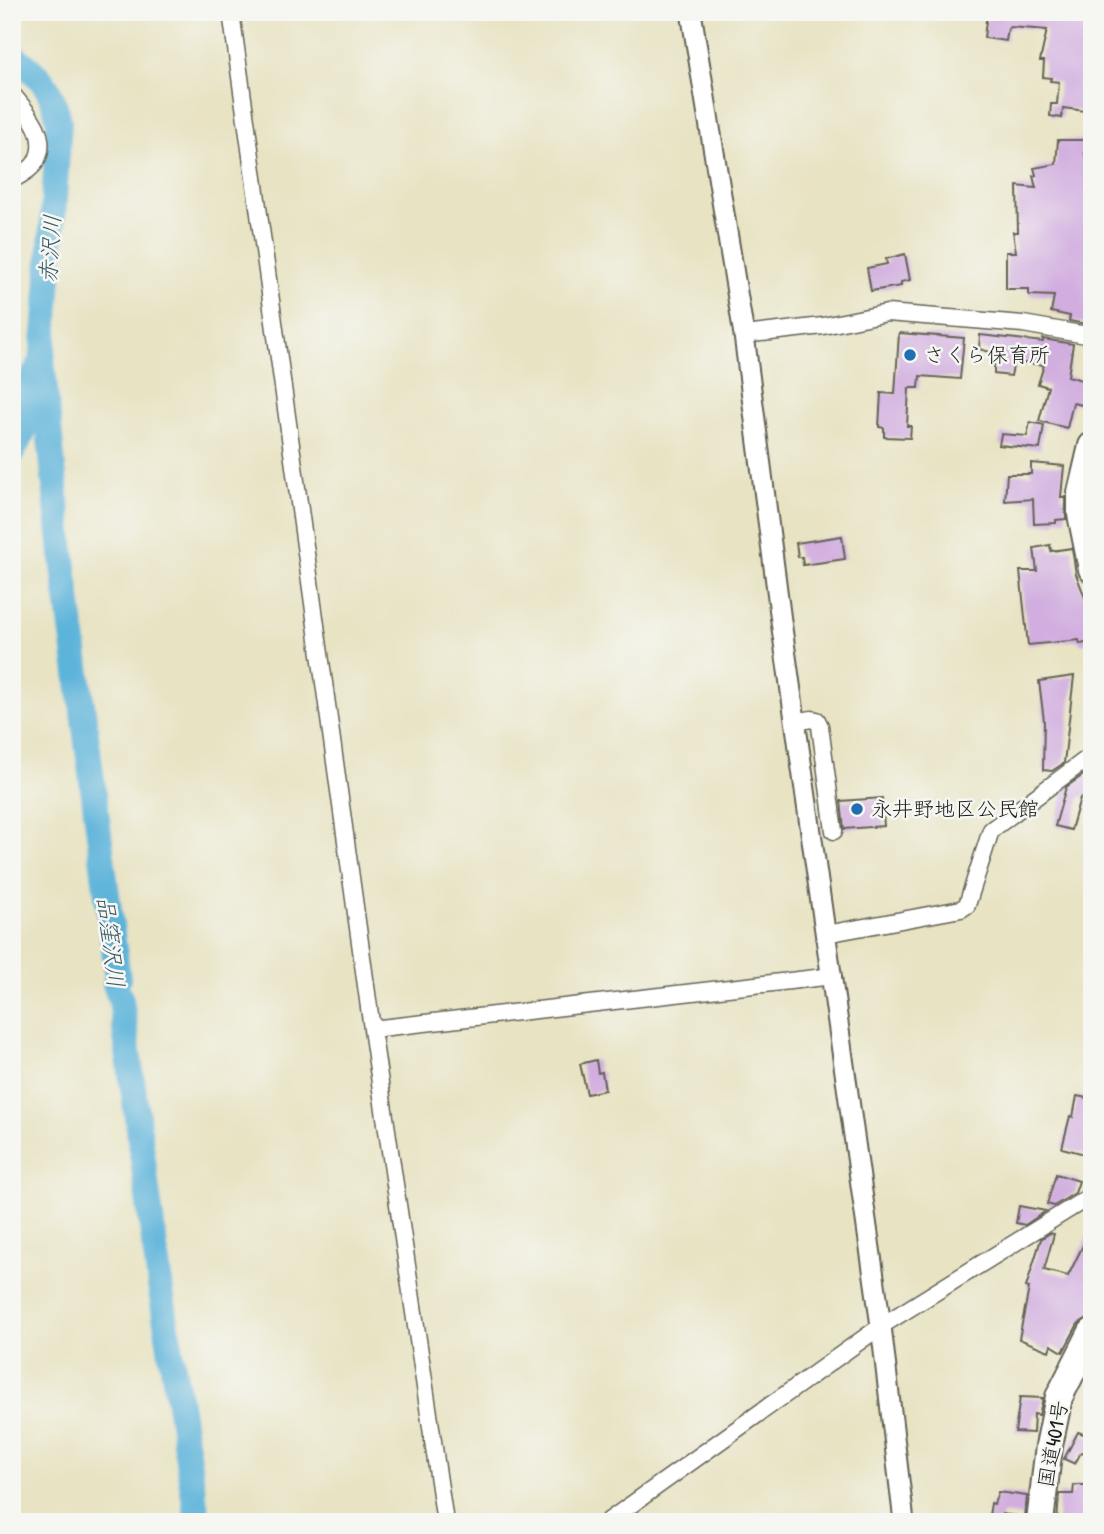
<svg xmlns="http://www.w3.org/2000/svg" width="1104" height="1534" font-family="'Patrick Hand','Klee One',sans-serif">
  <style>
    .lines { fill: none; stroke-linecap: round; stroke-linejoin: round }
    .river { stroke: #5db4da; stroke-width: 26 }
    .building { fill: #d1aedf }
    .minor-casing { stroke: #636256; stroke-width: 19 }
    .tertiary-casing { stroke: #636256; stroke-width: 23 }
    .trunk-casing { stroke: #636256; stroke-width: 30 }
    .minor { stroke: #fff; stroke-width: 16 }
    .tertiary { stroke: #fff; stroke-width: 19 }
    .trunk { stroke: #fff; stroke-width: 26 }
    .poi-dot { fill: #1f6fb2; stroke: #f6f6f2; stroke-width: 2.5 }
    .labels { text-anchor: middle; stroke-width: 5; stroke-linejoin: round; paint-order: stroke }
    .poi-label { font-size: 21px; fill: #1c1c1c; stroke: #f6f6f2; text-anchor: start }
    .street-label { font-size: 21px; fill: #1c1c1c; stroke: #f6f6f2 }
    .water-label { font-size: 23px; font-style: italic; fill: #365968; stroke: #f6f6f2 }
  </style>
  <rect width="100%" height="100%" fill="#f6f6f2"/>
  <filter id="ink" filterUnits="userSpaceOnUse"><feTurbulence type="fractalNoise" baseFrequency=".0143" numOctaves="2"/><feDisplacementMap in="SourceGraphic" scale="14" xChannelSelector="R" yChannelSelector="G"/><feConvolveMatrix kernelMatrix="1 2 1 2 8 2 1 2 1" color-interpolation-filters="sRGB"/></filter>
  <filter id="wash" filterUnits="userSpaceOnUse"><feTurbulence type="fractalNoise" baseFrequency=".00686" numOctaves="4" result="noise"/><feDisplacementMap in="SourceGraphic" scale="28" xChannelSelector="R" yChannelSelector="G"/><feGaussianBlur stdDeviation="1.57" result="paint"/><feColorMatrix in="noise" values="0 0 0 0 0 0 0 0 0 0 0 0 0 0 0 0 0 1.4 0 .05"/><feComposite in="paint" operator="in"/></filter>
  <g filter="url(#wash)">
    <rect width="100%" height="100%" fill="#e8e3c3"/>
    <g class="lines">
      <!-- river -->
      <path class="river" d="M 12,55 C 41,76 52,87 59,122 L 46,322 L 42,361 L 25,393 L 27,424 L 12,453
        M 42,361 L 61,544 L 118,979 L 115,984 L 121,1000 L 160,1285 L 198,1522"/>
    </g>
    <g id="blocks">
      <!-- building -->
      <path class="building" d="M 987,12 L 1059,17 L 1059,12 L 1092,12 L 1092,109 L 1086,108 L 1085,111 L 1063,108 L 1062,118 L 1050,116 L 1051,104 L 1057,104 L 1059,82 L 1050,81 L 1051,78 L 1043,77 L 1044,61 L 1040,61 L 1047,30 L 1010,27 L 1008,29 L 1006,41 L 984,38 Z
        M 1058,140 L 1085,140 L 1085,156 L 1091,156 L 1091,201 L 1088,201 L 1090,218 L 1086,218 L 1092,254 L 1092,325 L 1069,321 L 1070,316 L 1051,312 L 1054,296 L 1029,295 L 1029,289 L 1006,289 L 1006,252 L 1016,252 L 1013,232 L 1018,232 L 1017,186 L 1036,188 L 1033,176 L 1036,175 L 1034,168 L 1056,164 Z
        M 905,254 L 910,280 L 901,282 L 901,286 L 871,291 L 867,268 L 887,264 L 886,259 Z
        M 899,333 L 964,338 L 960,379 L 920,376 L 919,388 L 909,388 L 907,426 L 911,426 L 910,438 L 884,437 L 884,428 L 879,427 L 881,393 L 895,394 Z
        M 980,335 L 1043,342 L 1043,339 L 1073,344 L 1068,376 L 1092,383 L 1092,395 L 1090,394 L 1087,406 L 1073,403 L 1067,428 L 1039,421 L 1048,387 L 1038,384 L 1044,365 L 1014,362 L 1011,376 L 994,374 L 994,353 L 979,349 Z
        M 1030,422 L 1044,425 L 1040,449 L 999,445 L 1001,434 L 1027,436 Z
        M 1031,463 L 1064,466 L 1061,497 L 1065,497 L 1066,519 L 1056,520 L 1056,523 L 1034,524 L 1033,499 L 1005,501 L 1007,474 L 1031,474 Z
        M 842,536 L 845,559 L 803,565 L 802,557 L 798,557 L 796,543 Z
        M 1050,545 L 1051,551 L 1072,548 L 1076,574 L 1092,616 L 1092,642 L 1080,644 L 1079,640 L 1028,645 L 1020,571 L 1037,571 L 1034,548 Z
        M 1074,676 L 1064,763 L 1052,771 L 1043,770 L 1044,721 L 1039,681 Z
        M 1092,769 L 1092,791 L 1080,798 L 1071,830 L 1055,826 L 1066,787 Z
        M 882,798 L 884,826 L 844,829 L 841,801 Z
        M 596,1060 L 598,1073 L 602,1072 L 605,1090 L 587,1094 L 580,1064 Z
        M 1077,1096 L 1092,1099 L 1092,1156 L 1062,1148 L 1070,1116 L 1073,1117 Z
        M 1056,1174 L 1079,1181 L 1075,1193 L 1054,1206 L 1047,1204 Z
        M 1019,1206 L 1046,1211 L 1025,1225 L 1016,1223 Z
        M 1092,1227 L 1092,1308 L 1089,1317 L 1078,1324 L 1063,1352 L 1051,1345 L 1049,1351 L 1019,1339 L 1029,1288 L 1026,1287 L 1041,1239 L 1050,1233 L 1054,1234 L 1044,1270 L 1068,1276 Z
        M 1020,1397 L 1043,1398 L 1039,1415 L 1034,1414 L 1033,1433 L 1015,1432 Z
        M 1078,1432 L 1092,1437 L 1092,1455 L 1081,1452 L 1075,1464 L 1064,1459 Z
        M 1074,1485 L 1092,1485 L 1092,1509 L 1088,1509 L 1088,1522 L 1057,1522 L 1059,1494 L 1073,1494 Z
        M 998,1492 L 1027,1496 L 1025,1517 L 1002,1514 L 1001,1522 L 988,1522 L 991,1503 L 994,1504 Z"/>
    </g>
  </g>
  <g filter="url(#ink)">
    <use href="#blocks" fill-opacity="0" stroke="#636256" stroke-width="2"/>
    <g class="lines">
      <!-- minor casing -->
      <g class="minor-casing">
        <path id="minor" d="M 231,12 L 372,1029 L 445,1522
          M 12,94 C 28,113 51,137 35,163 C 31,170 19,176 12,180
          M 744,335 L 823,326 L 887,313 L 1023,324 L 1092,336
          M 795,722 L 812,719 L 817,720 L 820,726 L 834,831
          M 826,934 L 961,909 L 967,905 L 991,830 L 1092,755
          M 372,1029 L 833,976
          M 607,1522 L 881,1326 L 1092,1195"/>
      </g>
      <!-- tertiary casing -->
      <g class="tertiary-casing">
        <path id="tertiary" d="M 691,12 L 744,335 L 781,621 L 881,1326 L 904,1522"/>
      </g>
      <!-- trunk casing -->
      <g class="trunk-casing">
        <path id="trunk" d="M 1092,446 L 1081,493 L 1081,514 L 1092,569
          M 1040,1522 L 1049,1446 L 1059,1397 L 1092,1332"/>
      </g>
      <!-- minor -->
      <use href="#minor" class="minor"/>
      <!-- tertiary -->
      <use href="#tertiary" class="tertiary"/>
      <!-- trunk -->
      <use href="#trunk" class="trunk"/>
    </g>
  </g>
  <!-- markers -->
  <g class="poi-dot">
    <circle cx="910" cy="355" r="7"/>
    <circle cx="857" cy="809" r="7"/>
  </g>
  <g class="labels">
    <!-- poi labels -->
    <g class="poi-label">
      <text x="924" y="362">さくら保育所</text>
      <text x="871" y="816">永井野地区公民館</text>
    </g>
    <!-- street labels -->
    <g class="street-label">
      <text transform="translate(1053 1444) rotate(-80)" y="7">国道401号</text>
    </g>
    <!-- water labels -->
    <g class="water-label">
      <text transform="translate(50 249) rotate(-86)" y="8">赤沢川</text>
      <text transform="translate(111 942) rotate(83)" y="8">品窪沢川</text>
    </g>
  </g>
  <!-- margin -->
  <rect width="1104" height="1534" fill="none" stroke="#f6f6f2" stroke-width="42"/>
</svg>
